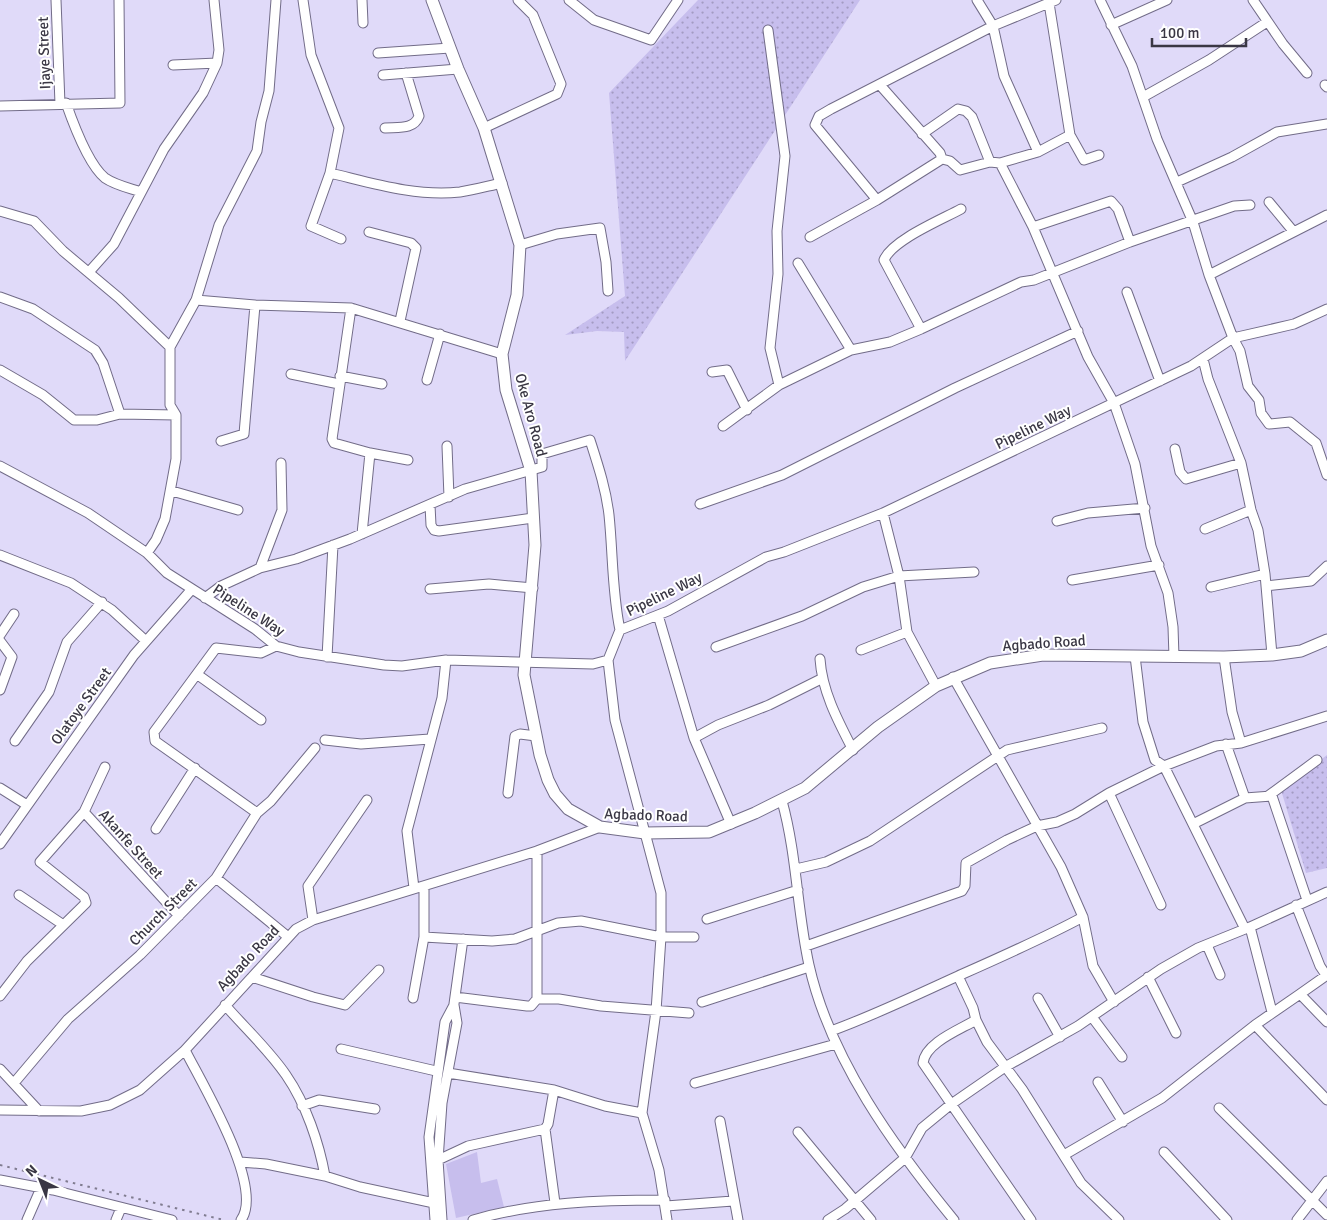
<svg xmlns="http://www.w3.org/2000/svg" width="1327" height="1220" font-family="Signika,sans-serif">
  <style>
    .grass { fill: url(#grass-dots) }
    .garden { fill: #c7beed }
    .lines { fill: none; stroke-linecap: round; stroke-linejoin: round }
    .minor-casing { stroke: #726c88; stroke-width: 11 }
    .major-casing { stroke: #726c88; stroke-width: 13 }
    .minor { stroke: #fff; stroke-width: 9 }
    .major { stroke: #fff; stroke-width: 11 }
    .rail { stroke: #807c90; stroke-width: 2; stroke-dasharray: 2.5 5; stroke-linecap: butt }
    .labels { text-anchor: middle; stroke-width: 4; stroke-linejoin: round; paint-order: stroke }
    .street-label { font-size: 15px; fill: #3a3744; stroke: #fff }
  </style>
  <defs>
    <pattern id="grass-dots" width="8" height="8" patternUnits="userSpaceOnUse" patternTransform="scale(1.25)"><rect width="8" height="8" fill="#c7beed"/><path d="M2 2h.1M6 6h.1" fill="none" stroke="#a39bc2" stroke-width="1.8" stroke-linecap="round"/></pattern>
  </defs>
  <rect width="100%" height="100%" fill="#e0daf9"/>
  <!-- grass -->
  <path class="grass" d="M 698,0 L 860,0 L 625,361 L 624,332 L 597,331 L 565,335 L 625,296 L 609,93 Z
    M 1327,755 L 1327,868 L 1306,873 L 1281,790 Z"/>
  <!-- garden -->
  <path class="garden" d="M 477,1152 L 481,1183 L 497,1179 L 504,1207 L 456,1218 L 446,1164 Z"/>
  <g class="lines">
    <!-- minor casing -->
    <g class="minor-casing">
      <path id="minor" d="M 56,0 L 60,104
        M 303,0 L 311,55 L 339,128 L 330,173 L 311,226 L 341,239
        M 362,0 L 363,23
        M 569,0 L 594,20 L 651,40 L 678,0
        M 977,0 L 993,26 L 1004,76 L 1038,152
        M 1100,0 L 1132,66 L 1157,139 L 1193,222 L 1209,275 L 1233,338 L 1240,351 L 1248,386 L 1259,400 L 1261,413 L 1269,424 L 1290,422 L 1316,443 L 1327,475
        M 1253,0 L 1283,44 L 1307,73
        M 1049,3 L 1070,135 L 1084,160 L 1099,155
        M 1111,25 L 1167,0
        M 768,30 L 785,156 L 777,231 L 778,274 L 770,348 L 779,385
        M 378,53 L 450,48
        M 173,65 L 217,63
        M 383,75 L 458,69
        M 880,85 L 940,153 L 942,159 L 950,161 L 960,170 L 990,162 L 1000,163 L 1038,152 L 1070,135
        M 1325,85 L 1327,87
        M 1143,97 L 1209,60 L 1267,22
        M 66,103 C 73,123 89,165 105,178 C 115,185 129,188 141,192
        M 0,106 L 120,103 L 119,0
        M 385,128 C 398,127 414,130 419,116 L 406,73
        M 484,128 L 557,94 L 561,84 L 533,15 L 518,0
        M 922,134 L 958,109 L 966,111 L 972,117 L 990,162
        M 942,159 L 877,200 L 815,125 L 819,116 L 831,109 L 993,26 L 1056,0
        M 1000,163 L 1033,227 L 1088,357 L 1114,403 L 1123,429 L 1135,464 L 1151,546 L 1168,593 L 1173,627 L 1174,657
        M 330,173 C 372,183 416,197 460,192 C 474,190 488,186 502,183
        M 1177,182 L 1232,157 L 1277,132 L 1327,124
        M 1269,202 L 1293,231
        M 0,211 L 34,221 L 63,251 L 119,298 L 170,347
        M 1033,227 L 1111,201 L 1118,209 L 1130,242
        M 369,232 L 411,243 L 416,248 L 400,321
        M 810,237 L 877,200
        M 520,245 L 557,234 L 600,228 L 606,262 L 608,291
        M 798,263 L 851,350
        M 89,272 L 114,244 L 164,149 L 203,93 L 217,63 L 219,50 L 214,0
        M 1209,275 L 1327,215
        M 1127,292 L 1160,381
        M 0,297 L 33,309 L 95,350 L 103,363 L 120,414
        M 196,300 L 255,305 L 351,308 L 502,354
        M 351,308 L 332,439 L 334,443 L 370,453 L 408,460
        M 921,329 L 884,260 C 892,240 943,219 961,209
        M 1203,359 L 1208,379 L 1241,463 L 1251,510 L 1258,530 L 1265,574 L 1272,655
        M 0,370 L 43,395 L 74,420 L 97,420 L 120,414 L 176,415
        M 712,372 L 727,370 L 747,410
        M 291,374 L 339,384
        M 340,376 L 382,384
        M 427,380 L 440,334
        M 723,426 L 779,385 L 851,350 L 890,342 L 921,329 L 1021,282 L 1034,280 L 1130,242 L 1234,206 L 1250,205
        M 221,441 L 244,434 L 255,305
        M 447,446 L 449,497
        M 1175,449 L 1180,472 L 1186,479 L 1241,463
        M 0,466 L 88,513 L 147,553 L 167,573 L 255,629 L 276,646 L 299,652 L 384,665 L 402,666 L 446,660 L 593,664 L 608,660 L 620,630 L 668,611 L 766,557 L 784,552 L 883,513 L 1191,366 L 1233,338 L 1294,324 L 1327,309
        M 172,491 L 238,510
        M 700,504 L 782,475 L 955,388 L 1078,331
        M 430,505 L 431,525 L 434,530 L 439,531 L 533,518
        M 883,513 L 899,576 L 907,632 L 936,686
        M 1057,521 L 1088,513 L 1145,508
        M 1205,529 L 1251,510
        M 362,534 L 370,453
        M 147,553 L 156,540 L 165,519 L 176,459 L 176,415 L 170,405 L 170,347 L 196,300 L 219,225 L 257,151 L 261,122 L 269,91 L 276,0
        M 0,555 L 71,583 L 112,610 L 146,641
        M 260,568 L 282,510 L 281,463
        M 1072,580 L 1159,565
        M 1266,586 L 1311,581 L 1327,566
        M 1211,587 L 1265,574
        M 430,589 L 489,584 L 533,588
        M 205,598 L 221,586 L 260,568 L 296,559 L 350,539 L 465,489 L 542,467 L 542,454 L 590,440 C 598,465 606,489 609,515 C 613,554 612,592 620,630
        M 658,615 L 694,738 L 731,824
        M 0,635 L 14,614
        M 0,641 L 12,657 L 0,690
        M 716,647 L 802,616 L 863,587 L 899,576 L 974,572
        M 861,650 L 907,632
        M 1135,656 L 1143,722 L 1155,760 L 1164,766 L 1245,929
        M 327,657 L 333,545
        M 1224,657 L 1232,712 L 1241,743
        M 820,659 C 822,691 838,721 853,750
        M 608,660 L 615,720 L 661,893 L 661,937 L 656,1011 L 642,1113 L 659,1170 L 667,1220
        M 198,675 L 261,720
        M 953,677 L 1061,867 L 1083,917 L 1093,966 L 1114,1002
        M 694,738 L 718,725 L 769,705 L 821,679
        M 325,740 L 361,744 L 430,739
        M 15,741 L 49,692 L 67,642 L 102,602
        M 1226,744 L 1245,798
        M 0,788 L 27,805
        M 508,793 L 515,736 L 520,734 L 536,736
        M 1109,793 L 1161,905
        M 1268,796 L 1317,760
        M 782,801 C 797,855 797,911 809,965 C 830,1059 894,1147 954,1220
        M 84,812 L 179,916
        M 257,813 L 155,741 L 154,732 L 216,648 L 261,653 L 276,646
        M 1193,824 L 1245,798 L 1272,796 L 1307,900
        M 156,829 L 195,768
        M 0,844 L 134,655 L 192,589
        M 796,869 L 826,862 L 870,841 L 1007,750 L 1102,728
        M 216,878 L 287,936
        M 414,888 L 407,831 L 442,698 L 446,660
        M 19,895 L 62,924
        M 1296,905 L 1320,966 L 1326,975
        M 707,919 L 798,890
        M 313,920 L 308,886 L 367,800
        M 1250,927 L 1327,892
        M 424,937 L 492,941 L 515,939 L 558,923 L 581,921 L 661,937 L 694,937
        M 1207,945 L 1220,975
        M 806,946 L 962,891 L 965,886 L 966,863 L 1007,840 L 1037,826 L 1057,822 L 1075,814 L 1109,793 L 1164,766 L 1216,746 L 1241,743 L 1327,716
        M 958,976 L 973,1008 L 976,1020 L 987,1042 L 1022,1089 L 1081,1183 L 1119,1220
        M 252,977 L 313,997 L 345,1005 L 379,970
        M 1148,977 L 1176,1033
        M 1300,994 L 1327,975
        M 0,996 L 27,961 L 86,903 L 84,897 L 40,862 L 84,812 L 105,767
        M 455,997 L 527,1006 L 531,1006 L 537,999 L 537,851
        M 413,998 L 424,937 L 424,886
        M 1038,998 L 1060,1037
        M 537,999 L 559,999 L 601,1006 L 689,1013
        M 702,1002 L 809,967
        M 225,1005 C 245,1028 269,1050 286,1075 C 306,1104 319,1143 325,1176
        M 453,1011 L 463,939
        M 1092,1017 L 1122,1057
        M 976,1020 C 959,1030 925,1043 923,1063 L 1031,1220
        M 1255,1025 L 1327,1100
        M 831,1031 C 875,1015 916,995 958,976 C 1001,957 1042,939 1083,917
        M 341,1049 L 436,1071
        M 185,1050 C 202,1084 265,1187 241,1220
        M 0,1069 L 39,1111
        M 448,1073 L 554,1090 L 605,1106 L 642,1113
        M 1098,1082 L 1123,1122
        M 14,1083 L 68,1019 L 140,955 L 216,878 L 257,813 L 271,801 L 315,748
        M 695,1083 L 836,1044
        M 302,1106 L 319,1100 L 375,1109
        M 1219,1108 L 1327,1215
        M 0,1110 L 81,1111 L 110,1105 L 140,1090 L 185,1050 L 296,929 L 313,920 L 537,851 L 600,827
        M 720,1121 L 738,1220
        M 545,1129 L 555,1203
        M 798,1132 L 871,1220
        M 1164,1152 L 1227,1220
        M 1064,1155 L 1162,1098 L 1255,1025 L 1300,994 L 1327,1022
        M 438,1160 L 468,1146 L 545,1129 L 548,1124 L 554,1090
        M 240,1162 L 266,1164 L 325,1176 L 360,1187 L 434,1203
        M 0,1180 L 53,1190 L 172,1220
        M 666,1206 L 733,1201
        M 27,1220 L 41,1188
        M 116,1220 L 121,1208
        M 435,1220 L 429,1137 L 445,1022 L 454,1005 L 457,1023 L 442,1103 L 438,1160 L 442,1220
        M 473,1220 C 536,1202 599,1200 665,1200
        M 828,1220 L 845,1209 L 905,1158 L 922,1128 L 950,1105 L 1005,1067 L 1078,1026 L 1161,969 L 1198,948 L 1250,927 L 1272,1012
        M 1297,1220 L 1327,1181"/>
    </g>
    <!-- major casing -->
    <g class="major-casing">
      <path id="major" d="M 432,0 L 458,69 L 484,128 L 520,245 L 517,295 L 502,354 L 506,390 L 531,471 L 535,545 L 524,675 L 540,755 L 548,780 L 555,794 L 568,809 L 600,827 L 645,833 L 709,832 L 755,813 L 805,788 L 878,727 L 936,686 L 990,663 L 1043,655 L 1224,657 L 1272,655 L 1301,651 L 1327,640"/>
    </g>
    <!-- minor -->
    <use href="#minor" class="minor"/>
    <!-- major -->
    <use href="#major" class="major"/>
    <!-- rail -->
    <path class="rail" d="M 0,1165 L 224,1220"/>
  </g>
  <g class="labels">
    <!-- street labels -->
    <g class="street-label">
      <text transform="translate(44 53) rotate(-92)" y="5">Ijaye Street</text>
      <text transform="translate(531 415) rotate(75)" y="5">Oke Aro Road</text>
      <text transform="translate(1033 427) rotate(-26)" y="5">Pipeline Way</text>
      <text transform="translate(664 594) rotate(-26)" y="5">Pipeline Way</text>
      <text transform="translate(249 610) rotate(33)" y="5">Pipeline Way</text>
      <text transform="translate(1044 643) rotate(-4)" y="5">Agbado Road</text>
      <text transform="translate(81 706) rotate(-54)" y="5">Olatoye Street</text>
      <text transform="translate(646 815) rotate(2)" y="5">Agbado Road</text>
      <text transform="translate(131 844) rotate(48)" y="5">Akanfe Street</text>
      <text transform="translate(163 912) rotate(-45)" y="5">Church Street</text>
      <text transform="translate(248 958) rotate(-47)" y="5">Agbado Road</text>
    </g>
  </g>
  <!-- north arrow -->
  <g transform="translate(40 1180) rotate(317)" stroke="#ffffff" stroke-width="4" paint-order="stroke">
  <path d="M0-4L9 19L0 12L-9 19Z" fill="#3a3744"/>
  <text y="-8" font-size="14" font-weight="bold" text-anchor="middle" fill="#3a3744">N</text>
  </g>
  <!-- scale -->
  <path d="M1152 38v8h94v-8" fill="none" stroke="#3a3744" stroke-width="2.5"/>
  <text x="1160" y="38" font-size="15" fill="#3a3744" stroke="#ffffff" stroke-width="4" paint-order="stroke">100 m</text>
</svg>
